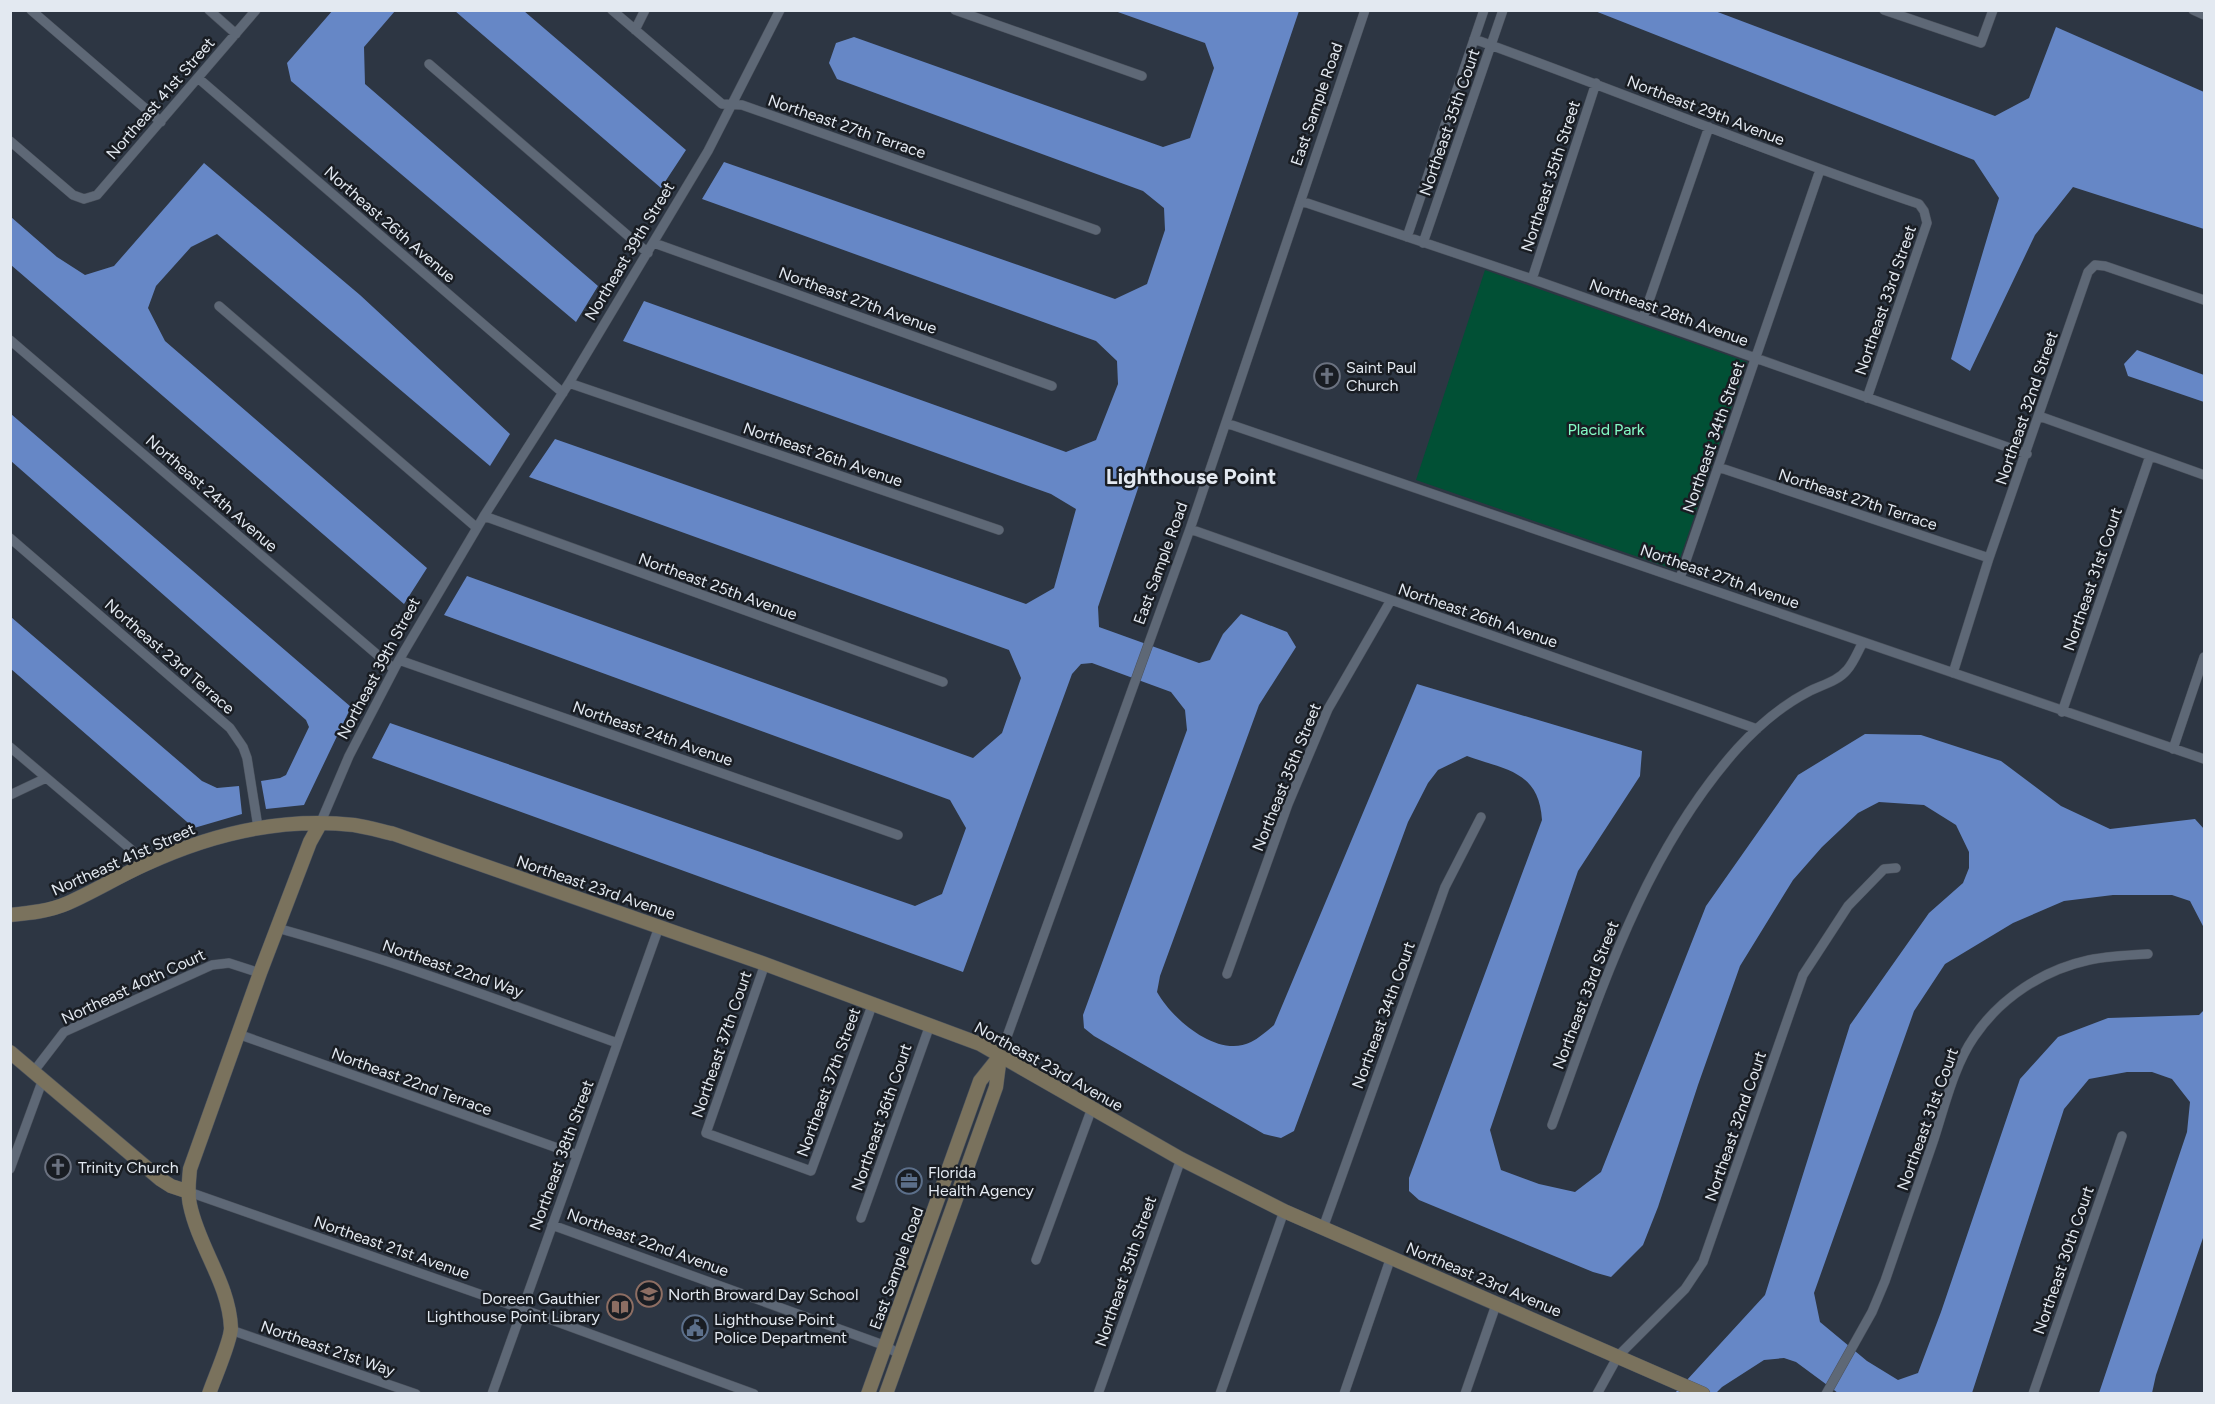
<svg xmlns="http://www.w3.org/2000/svg" width="2215" height="1404" font-family="Figtree,sans-serif">
  <style>
    .green { fill: #015035 }
    .water { fill: #6687c6 }
    .lines { fill: none; stroke-linecap: round; stroke-linejoin: round }
    .street-casing { stroke: #4b525d; stroke-width: 10 }
    .secondary-casing { stroke: #4b525d; stroke-width: 15 }
    .street { stroke: #5e6876; stroke-width: 9 }
    .secondary { stroke: #7a725d; stroke-width: 14 }
    .labels { text-anchor: middle; stroke-width: 5; stroke-linejoin: round; paint-order: stroke }
    .street-label { font-size: 16px; fill: #e3e9f1; stroke: #191d23 }
    .poi-label { font-size: 16px; fill: #e3e9f1; stroke: #191d23; text-anchor: start }
    .park-label { font-size: 16px; fill: #84fbc5; stroke: #191d23 }
    .district-label { font-size: 22px; font-weight: bold; fill: #e3e9f1; stroke: #191d23 }
  </style>
  <rect width="100%" height="100%" fill="#2d3643"/>
  <!-- green -->
  <path class="green" d="M 1485,270 L 1747,362 L 1676,570 L 1416,480 Z"/>
  <!-- water -->
  <path class="water" d="M 333,10 L 395,11 L 364,47 L 365,84 L 598,286 L 576,322 L 291,81 L 287,63 Z
    M 455,11 L 524,11 L 686,150 L 661,188 Z
    M 1115,11 L 1299,11 L 1098,607 L 1099,627 L 1199,663 L 1210,660 L 1223,634 L 1241,614 L 1287,632 L 1296,647 L 1259,705 L 1160,976 L 1157,992 C 1172,1019 1218,1059 1251,1042 C 1259,1038 1267,1031 1274,1025 L 1417,684 L 1642,751 L 1640,776 L 1578,871 L 1490,1130 L 1501,1170 L 1539,1184 L 1575,1192 L 1601,1172 L 1706,906 L 1798,775 L 1865,734 L 1921,735 L 2001,761 L 2061,806 L 2110,829 L 2195,819 L 2204,829 L 2204,928 L 2190,901 L 2172,895 L 2113,895 L 2064,901 L 2013,923 L 1945,964 L 1914,1011 L 1814,1293 L 1820,1322 L 1867,1361 L 1898,1380 L 1918,1373 L 1941,1312 L 2020,1079 L 2058,1037 L 2108,1018 L 2199,1015 L 2204,1010 L 2204,1235 L 2156,1375 L 2152,1393 L 2099,1393 L 2187,1132 L 2190,1102 L 2172,1079 L 2152,1072 L 2127,1072 L 2089,1079 L 2064,1109 L 1972,1393 L 1838,1393 L 1796,1362 L 1784,1358 L 1764,1360 L 1722,1387 L 1716,1393 L 1675,1393 L 1765,1295 L 1850,1025 L 1929,913 L 1963,883 L 1969,868 L 1969,852 L 1956,825 L 1924,805 L 1879,802 L 1858,813 L 1822,847 L 1793,880 L 1740,966 L 1698,1085 L 1658,1207 L 1643,1245 L 1611,1277 L 1593,1272 L 1419,1200 L 1409,1191 L 1409,1178 L 1542,820 C 1539,771 1506,770 1467,756 L 1438,770 L 1428,783 L 1408,822 L 1294,1131 L 1281,1138 L 1264,1134 L 1094,1036 L 1084,1028 L 1083,1015 L 1187,730 L 1185,710 L 1171,692 L 1092,663 L 1081,664 L 1072,674 L 963,972 L 372,758 L 390,723 L 915,906 L 942,894 L 966,828 L 950,800 L 444,615 L 467,576 L 973,758 L 1002,733 L 1021,678 L 1009,650 L 529,477 L 555,439 L 1026,604 L 1054,588 L 1076,509 L 1051,494 L 623,341 L 644,301 L 1066,452 L 1096,440 L 1118,384 L 1117,361 L 1096,341 L 702,199 L 724,162 L 1115,299 L 1147,284 L 1165,230 L 1164,208 L 1143,191 L 837,79 L 829,63 L 836,43 L 854,37 L 1163,147 L 1190,138 L 1214,68 L 1205,43 Z
    M 1595,11 L 1715,11 L 1995,116 L 2029,98 L 2056,27 L 2204,92 L 2204,229 L 2073,187 L 2035,235 L 1970,371 L 1951,359 L 1999,198 L 1974,160 Z
    M 204,163 L 360,295 L 510,434 L 490,466 L 217,234 L 191,247 L 156,286 L 148,308 L 165,341 L 427,568 L 404,604 L 11,265 L 11,217 L 57,257 L 85,275 L 114,266 Z
    M 2137,350 L 2204,375 L 2204,402 L 2128,376 L 2124,364 Z
    M 11,414 L 351,707 L 304,805 L 266,809 L 261,781 L 280,778 L 286,775 L 309,727 L 306,720 L 11,461 Z
    M 11,617 L 202,781 L 217,788 L 239,786 L 242,814 L 194,828 L 11,669 Z"/>
  <g class="lines">
    <!-- street casing -->
    <g class="street-casing">
      <path id="street" d="M 31,10 L 161,122
        M 209,10 L 236,34
        M 612,10 L 722,104 L 742,105 L 1096,230
        M 955,10 L 1142,76
        M 1884,10 L 1981,43 L 1993,10
        M 2193,10 L 2204,15
        M 635,30 L 645,10
        M 1474,39 C 1623,93 1769,153 1919,204 L 1924,211 L 1927,223 L 1867,398
        M 429,64 L 648,253
        M 198,78 L 563,393
        M 10,141 L 73,195 L 84,199 L 97,195 L 256,10
        M 1301,201 L 1532,279 L 2027,454
        M 1407,237 L 1484,10
        M 654,243 L 1052,386
        M 1423,243 L 1503,10
        M 1532,279 L 1596,83
        M 219,306 L 477,528
        M 1643,318 L 1709,127
        M 10,340 L 394,669
        M 569,383 L 999,530
        M 2039,416 L 2204,475
        M 1226,423 L 2204,759
        M 1718,467 L 1989,558
        M 484,516 L 943,682
        M 1190,529 L 1757,729
        M 10,538 L 230,728 L 243,747 L 247,758 L 258,827
        M 1680,578 L 1820,170
        M 399,660 L 898,835
        M 1953,673 L 1989,558 L 2088,272 L 2095,265 L 2105,266 L 2204,300
        M 2062,712 L 2150,456
        M 10,747 L 147,863
        M 2173,749 L 2204,657
        M 10,795 L 46,778
        M 320,824 L 349,756 L 399,660 L 484,516 L 569,383 L 708,151 L 780,10
        M 277,928 C 393,960 504,1002 617,1043
        M 765,964 L 706,1133 L 811,1171 L 873,1003
        M 1227,974 L 1288,804 L 1328,709 L 1391,600
        M 238,1034 L 577,1155
        M 1000,1056 L 1190,529 L 1365,10
        M 34,1071 L 64,1032 L 212,965 L 229,963 L 260,973
        M 1552,1125 C 1600,994 1642,856 1737,749 C 1757,727 1781,706 1808,692 C 1821,685 1837,682 1847,670 C 1854,662 1858,651 1863,642
        M 10,1169 L 43,1079
        M 189,1192 L 522,1309 L 754,1394
        M 861,1218 L 930,1025
        M 552,1225 L 886,1346 L 900,1355
        M 1323,1228 L 1445,887 L 1481,817
        M 1036,1260 L 1092,1108
        M 231,1330 L 416,1394
        M 492,1394 L 659,927
        M 1098,1394 L 1181,1159
        M 1220,1394 L 1284,1211
        M 1344,1394 L 1391,1257
        M 1465,1394 L 1497,1302
        M 1597,1394 L 1618,1356 L 1685,1289 L 1703,1262 L 1803,975 L 1848,906 L 1884,869 L 1896,868
        M 1826,1394 L 1872,1312 L 1885,1281 C 1901,1234 1918,1186 1934,1139 C 1945,1105 1954,1066 1974,1037 C 2000,998 2043,970 2089,960 C 2108,956 2128,955 2148,954
        M 2033,1394 L 2122,1136"/>
    </g>
    <!-- secondary casing -->
    <g class="secondary-casing">
      <path id="secondary" d="M 10,915 C 30,913 50,911 68,903 C 95,891 119,876 146,864 C 211,834 282,817 354,825 C 367,827 381,831 394,834 L 765,964 L 980,1044 L 1181,1159 L 1284,1211 L 1703,1394
        M 10,1052 L 160,1179 L 171,1186 L 189,1192
        M 209,1394 C 214,1379 231,1341 231,1328 C 229,1283 199,1248 190,1205 C 187,1193 189,1181 190,1169 L 260,973 L 310,842 L 320,824
        M 868,1394 L 980,1081 L 1000,1056
        M 886,1394 L 996,1087 L 1000,1056"/>
    </g>
    <!-- street -->
    <use href="#street" class="street"/>
    <!-- secondary -->
    <use href="#secondary" class="secondary"/>
  </g>
  <!-- icons -->
  <defs>
    <g id="church-ring" transform="scale(1.35)"><circle r="9.5" fill="#191d23" stroke="#6b7280" stroke-width="1.5"/><path d="M-1.2-6h2.4v3.5h3.3v2.4h-3.3V6h-2.4V-.1h-3.3v-2.4h3.3Z" fill="#6b7280"/></g>
    <g id="office-ring" transform="scale(1.35)"><circle r="9.5" fill="#191d23" stroke="#5c6f8a" stroke-width="1.5"/><path d="M-6-3h4V-5.5h4V-3h4V5H-6ZM-1-4.5V-3h2v-1.5ZM-6 0V1H6V0Z" fill="#5c6f8a"/></g>
    <g id="school-ring" transform="scale(1.35)"><circle r="9.5" fill="#191d23" stroke="#8d6e63" stroke-width="1.5"/><path d="M0-5L7-2L0 1L-7-2ZM-4 1L0 2.5L4 1V4Q0 6-4 4Z" fill="#8d6e63"/></g>
    <g id="library-ring" transform="scale(1.35)"><circle r="9.5" fill="#191d23" stroke="#8d6e63" stroke-width="1.5"/><path d="M-6-4Q-3-5.5-.7-3.5V5Q-3 3-6 4ZM6-4Q3-5.5 .7-3.5V5Q3 3 6 4Z" fill="#8d6e63"/></g>
    <g id="civic-ring" transform="scale(1.35)"><circle r="9.5" fill="#191d23" stroke="#5c6f8a" stroke-width="1.5"/><path d="M-.6-6.5H3V-4.5H.6V-3L4-1V1h2V6H-6V1h2V-1L-.6-3ZM-1.2 2.5V6h2.4V2.5Z" fill="#5c6f8a"/></g>
  </defs>
  <g fill-rule="evenodd">
    <use href="#church-ring" x="1327" y="376"/>
    <use href="#church-ring" x="58" y="1167"/>
    <use href="#office-ring" x="909" y="1181"/>
    <use href="#school-ring" x="649" y="1294"/>
    <use href="#library-ring" x="620" y="1307"/>
    <use href="#civic-ring" x="695" y="1328"/>
  </g>
  <g class="labels">
    <!-- street labels -->
    <g class="street-label">
      <text transform="translate(160 98) rotate(-49)" y="6">Northeast 41st Street</text>
      <text transform="translate(1316 104) rotate(-71)" y="6">East Sample Road</text>
      <text transform="translate(1706 110) rotate(21)" y="6">Northeast 29th Avenue</text>
      <text transform="translate(1449 122) rotate(-71)" y="6">Northeast 35th Court</text>
      <text transform="translate(847 126) rotate(19)" y="6">Northeast 27th Terrace</text>
      <text transform="translate(1550 176) rotate(-72)" y="6">Northeast 35th Street</text>
      <text transform="translate(390 224) rotate(41)" y="6">Northeast 26th Avenue</text>
      <text transform="translate(629 251) rotate(-59)" y="6">Northeast 39th Street</text>
      <text transform="translate(858 300) rotate(20)" y="6">Northeast 27th Avenue</text>
      <text transform="translate(1885 300) rotate(-71)" y="6">Northeast 33rd Street</text>
      <text transform="translate(1669 312) rotate(20)" y="6">Northeast 28th Avenue</text>
      <text transform="translate(2026 408) rotate(-71)" y="6">Northeast 32nd Street</text>
      <text transform="translate(1713 437) rotate(-71)" y="6">Northeast 34th Street</text>
      <text transform="translate(823 454) rotate(19)" y="6">Northeast 26th Avenue</text>
      <text transform="translate(212 493) rotate(41)" y="6">Northeast 24th Avenue</text>
      <text transform="translate(1858 499) rotate(18)" y="6">Northeast 27th Terrace</text>
      <text transform="translate(1160 563) rotate(-70)" y="6">East Sample Road</text>
      <text transform="translate(1720 576) rotate(19)" y="6">Northeast 27th Avenue</text>
      <text transform="translate(2092 579) rotate(-71)" y="6">Northeast 31st Court</text>
      <text transform="translate(718 586) rotate(20)" y="6">Northeast 25th Avenue</text>
      <text transform="translate(1478 615) rotate(19)" y="6">Northeast 26th Avenue</text>
      <text transform="translate(170 656) rotate(41)" y="6">Northeast 23rd Terrace</text>
      <text transform="translate(378 668) rotate(-62)" y="6">Northeast 39th Street</text>
      <text transform="translate(653 733) rotate(19)" y="6">Northeast 24th Avenue</text>
      <text transform="translate(1286 777) rotate(-68)" y="6">Northeast 35th Street</text>
      <text transform="translate(123 859) rotate(-24)" y="6">Northeast 41st Street</text>
      <text transform="translate(596 887) rotate(19)" y="6">Northeast 23rd Avenue</text>
      <text transform="translate(453 968) rotate(19)" y="6">Northeast 22nd Way</text>
      <text transform="translate(133 986) rotate(-25)" y="6">Northeast 40th Court</text>
      <text transform="translate(1585 995) rotate(-69)" y="6">Northeast 33rd Street</text>
      <text transform="translate(1383 1015) rotate(-70)" y="6">Northeast 34th Court</text>
      <text transform="translate(721 1044) rotate(-71)" y="6">Northeast 37th Court</text>
      <text transform="translate(1049 1066) rotate(29)" y="6">Northeast 23rd Avenue</text>
      <text transform="translate(412 1081) rotate(20)" y="6">Northeast 22nd Terrace</text>
      <text transform="translate(828 1082) rotate(-70)" y="6">Northeast 37th Street</text>
      <text transform="translate(881 1117) rotate(-71)" y="6">Northeast 36th Court</text>
      <text transform="translate(1927 1119) rotate(-70)" y="6">Northeast 31st Court</text>
      <text transform="translate(1735 1126) rotate(-71)" y="6">Northeast 32nd Court</text>
      <text transform="translate(561 1155) rotate(-70)" y="6">Northeast 38th Street</text>
      <text transform="translate(648 1242) rotate(20)" y="6">Northeast 22nd Avenue</text>
      <text transform="translate(392 1247) rotate(19)" y="6">Northeast 21st Avenue</text>
      <text transform="translate(2063 1260) rotate(-71)" y="6">Northeast 30th Court</text>
      <text transform="translate(896 1268) rotate(-70)" y="6">East Sample Road</text>
      <text transform="translate(1125 1271) rotate(-71)" y="6">Northeast 35th Street</text>
      <text transform="translate(1484 1279) rotate(23)" y="6">Northeast 23rd Avenue</text>
      <text transform="translate(328 1348) rotate(19)" y="6">Northeast 21st Way</text>
    </g>
    <!-- poi labels -->
    <g class="poi-label">
      <text x="1346" y="373">Saint Paul<tspan x="1346" dy="18">Church</tspan></text>
      <text x="78" y="1173">Trinity Church</text>
      <text x="928" y="1178">Florida<tspan x="928" dy="18">Health Agency</tspan></text>
      <text x="668" y="1300">North Broward Day School</text>
      <text x="600" y="1304" text-anchor="end">Doreen Gauthier<tspan x="600" dy="18">Lighthouse Point Library</tspan></text>
      <text x="714" y="1325">Lighthouse Point<tspan x="714" dy="18">Police Department</tspan></text>
    </g>
    <!-- park labels -->
    <g class="park-label">
      <text x="1606" y="435">Placid Park</text>
    </g>
    <!-- district labels -->
    <g class="district-label">
      <text x="1191" y="484">Lighthouse Point</text>
    </g>
  </g>
  <!-- border -->
  <rect width="2215" height="1404" fill="none" stroke="#e3e9f1" stroke-width="24"/>
</svg>
